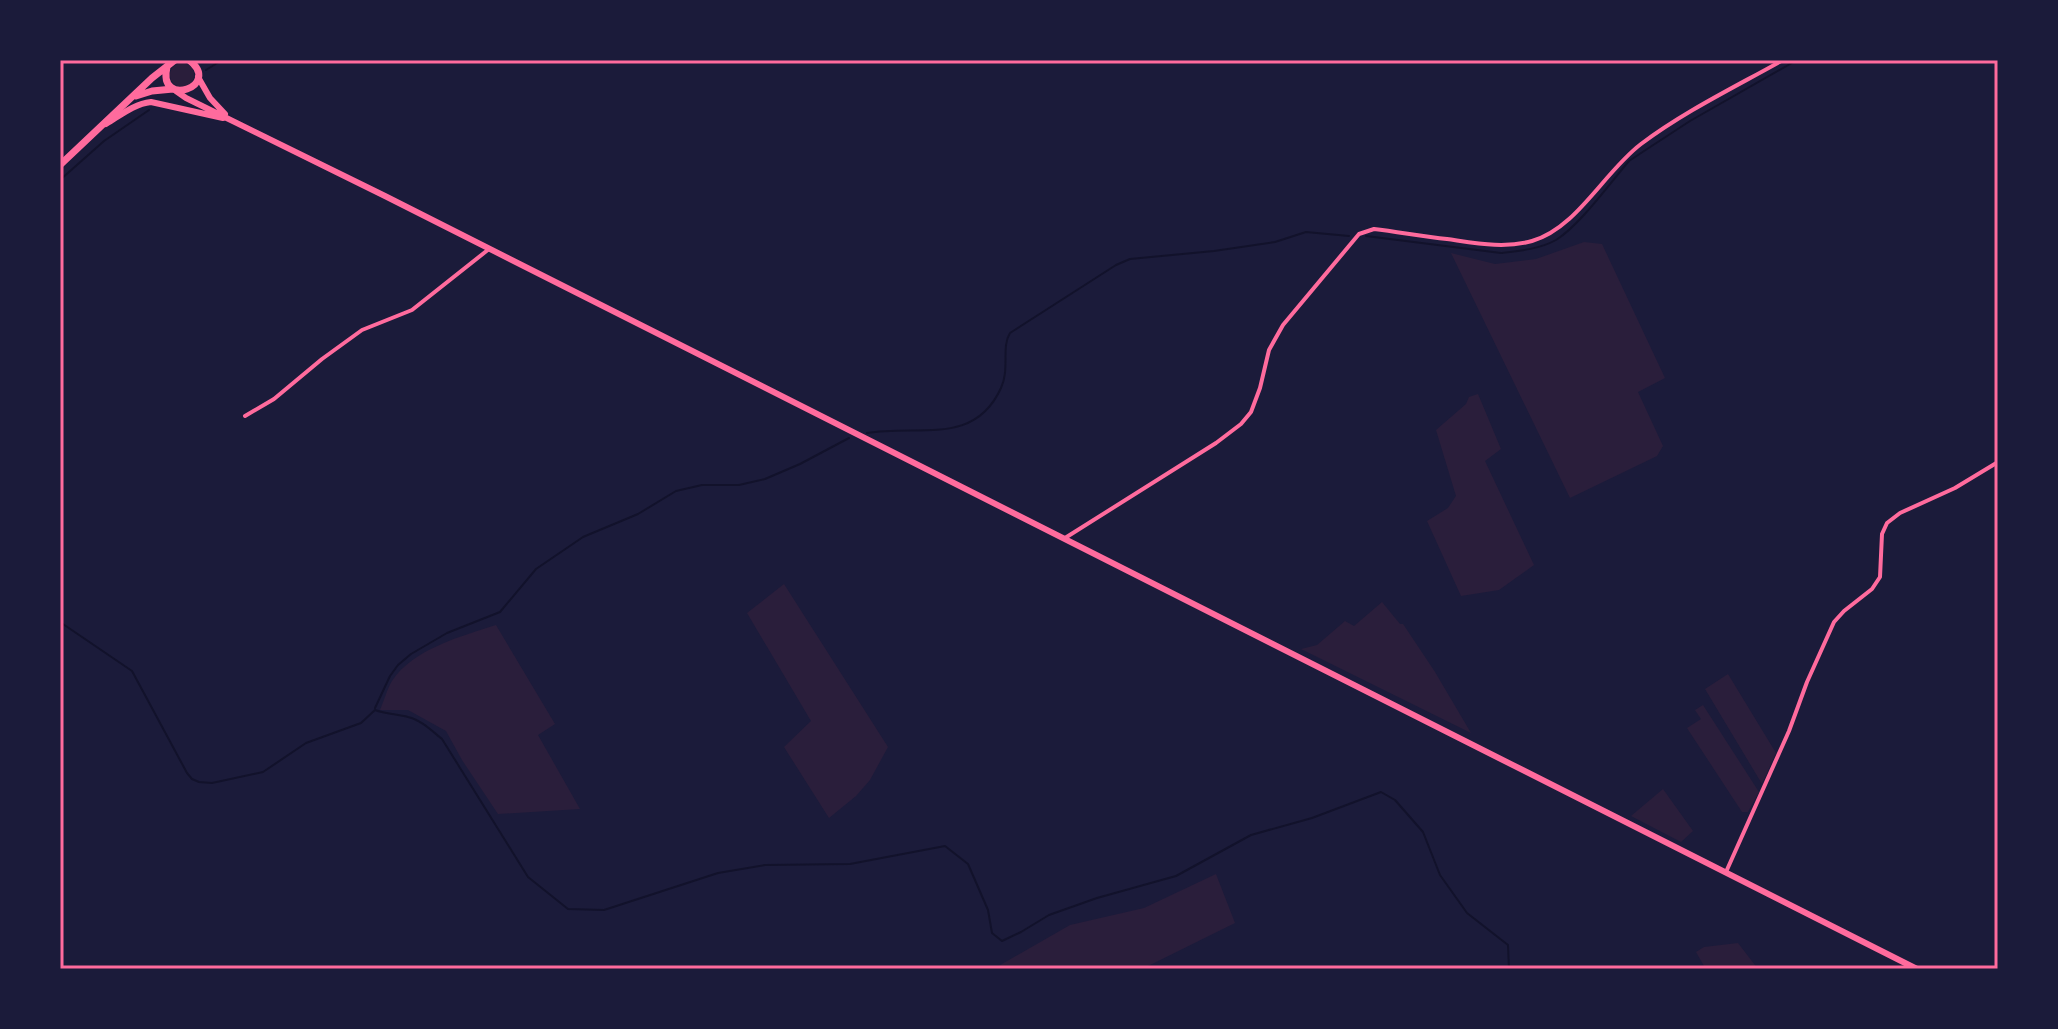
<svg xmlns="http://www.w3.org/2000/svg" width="2058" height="1029" font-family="'Sofia Sans Condensed',sans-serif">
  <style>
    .green { fill: #2a1e3b }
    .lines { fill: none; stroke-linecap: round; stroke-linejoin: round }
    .stream { stroke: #12122b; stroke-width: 2 }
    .minor { stroke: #ff6b9d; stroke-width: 4 }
    .secondary { stroke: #ff6b9d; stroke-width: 6 }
    .primary { stroke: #ff6b9d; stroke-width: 7 }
    .neatline { fill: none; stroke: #ff6b9d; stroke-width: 3 }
  </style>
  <rect width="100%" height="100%" fill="#1b1b3a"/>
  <!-- green -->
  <path class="green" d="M170 75a12 12 0 1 1 24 0a12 12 0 1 1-24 0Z
    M 1584,242 L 1602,244 L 1665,378 L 1638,392 L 1663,446 L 1657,456 L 1570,498 L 1451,253 L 1495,264 L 1536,259 Z
    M 1478,394 L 1501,449 L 1485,461 L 1534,565 L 1499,590 L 1461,596 L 1427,521 L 1448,508 L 1456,496 L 1436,430 L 1466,404 L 1469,397 Z
    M 784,584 L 888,747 L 870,780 L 856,796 L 829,818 L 784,747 L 811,721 L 747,613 Z
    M 1382,602 L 1400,624 L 1403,624 L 1435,672 L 1471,733 L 1301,649 L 1317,645 L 1345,621 L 1354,626 Z
    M 496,625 L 555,724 L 538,735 L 580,809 L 498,814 L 462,760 L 446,731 L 408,710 L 380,710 C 384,701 387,689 392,681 C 413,649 462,636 496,625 Z
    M 1728,674 L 1776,753 L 1762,784 L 1705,689 Z
    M 1703,705 L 1759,792 L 1748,812 L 1742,812 L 1687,728 L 1701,719 L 1695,710 Z
    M 1663,789 L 1693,831 L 1681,842 L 1631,816 Z
    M 1216,874 L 1235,923 L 1142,969 L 996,969 L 995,968 L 1070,925 L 1144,908 Z
    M 1738,943 L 1758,969 L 1701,969 L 1704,966 L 1696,952 L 1704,947 Z"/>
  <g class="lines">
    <!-- stream -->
    <path class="stream" d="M 206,70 L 222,60
      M 60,180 L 104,141 L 149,110
      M 1366,236 L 1501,253 C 1519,251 1540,249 1556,240 C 1580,225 1610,183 1629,161 L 1638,155 L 1690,121 L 1797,60
      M 867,433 C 918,424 974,447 1001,388 C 1010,369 1001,347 1010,333 L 1116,265 L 1130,259 L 1214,251 L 1275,242 L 1306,232 L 1349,236
      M 60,622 L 132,671 L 187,773 L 192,779 L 199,782 L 212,783 L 263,772 L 306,743 L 361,723 L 375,710 C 386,714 397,714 408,717 C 421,720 432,731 442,739 L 528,877 L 568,909 L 604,910 L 718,873 L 765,865 L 850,864 L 945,846 L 968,864 L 988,910 L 992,933 L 1002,941 L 1021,932 L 1049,915 L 1097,898 L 1176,876 L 1251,835 L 1312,818 L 1381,792 L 1395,800 L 1423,832 L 1440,875 L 1467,913 L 1508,945 L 1509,969
      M 375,708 L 390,676 L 398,665 L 411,654 L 447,633 L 500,612 L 536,569 L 583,537 L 638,514 L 676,491 L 702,485 L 739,485 L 765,479 L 800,464 L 849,438"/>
    <!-- minor -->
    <path class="minor" d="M 245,416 L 274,399 L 322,359 L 362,330 L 412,310 L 489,249
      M 1065,538 L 1216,443 L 1241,424 L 1251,412 L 1260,388 L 1269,350 L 1283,325 L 1359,234 L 1374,229 C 1398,232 1422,236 1447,239 C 1475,243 1504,249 1532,241 C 1577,228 1604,172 1641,144 C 1685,111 1735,87 1783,60
      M 1726,872 L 1789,731 L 1807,682 L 1834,622 L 1844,611 L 1872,589 L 1880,577 L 1882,534 L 1887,523 L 1900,513 L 1955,488 L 1998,462"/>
    <!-- secondary -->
    <path class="secondary" d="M 198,77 L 210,98 L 225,114
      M 176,91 L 186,98 L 385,196 L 1917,969
      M 106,124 C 121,115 134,104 151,102 L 223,118"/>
    <!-- primary -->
    <path class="primary" d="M 167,67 C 157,109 223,86 189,60
      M 136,96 L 152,91 L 173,89
      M 60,165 L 152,78 L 175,60"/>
  </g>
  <!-- border -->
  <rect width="2058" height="1029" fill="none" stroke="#1b1b3a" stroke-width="124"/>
  <rect x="62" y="62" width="1934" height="905" class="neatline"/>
</svg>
